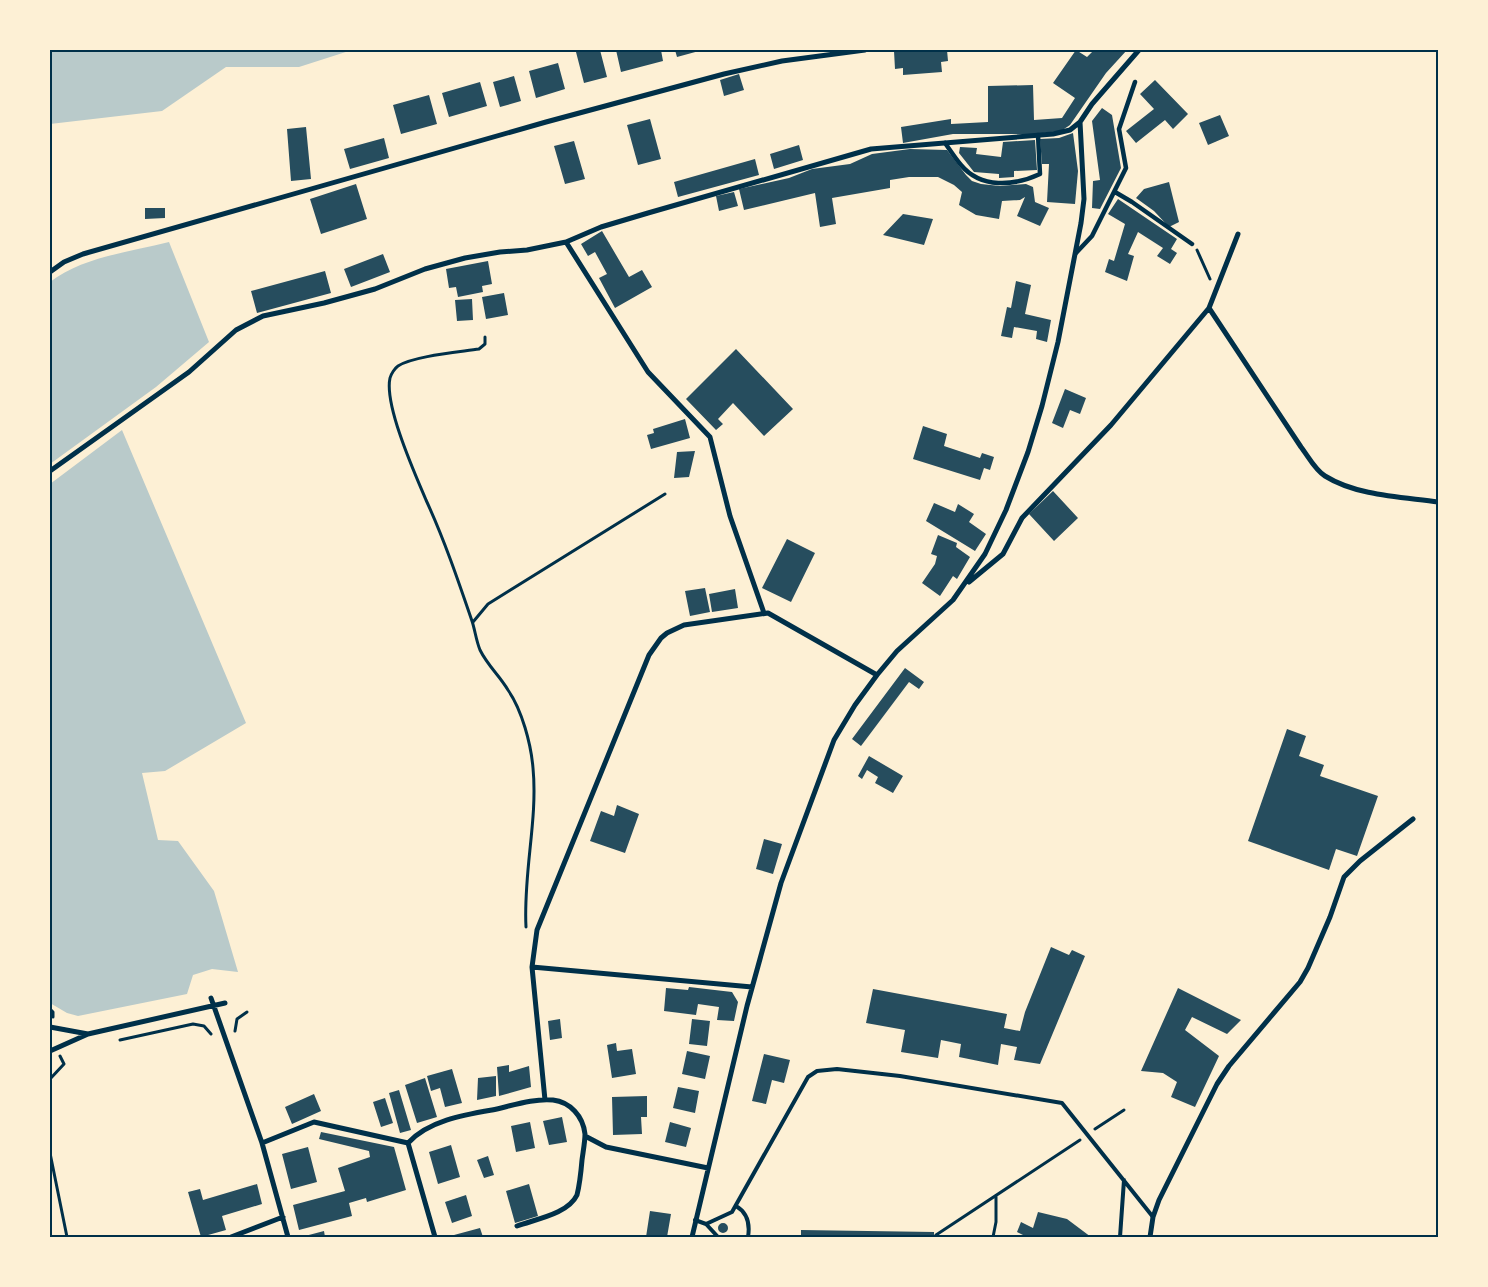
<svg xmlns="http://www.w3.org/2000/svg" width="1488" height="1287" font-family="Cabin,sans-serif">
  <style>
    .green { fill: #b9caca }
    .building { fill: #264d5e }
    .lines { fill: none; stroke-linecap: round; stroke-linejoin: round }
    .path { stroke: #003049; stroke-width: 3 }
    .service { stroke: #003049; stroke-width: 4 }
    .pedestrian { stroke: #003049; stroke-width: 4.5 }
    .minor { stroke: #003049; stroke-width: 5 }
    .neatline { fill: none; stroke: #003049; stroke-width: 2 }
  </style>
  <rect width="100%" height="100%" fill="#fdf0d5"/>
  <!-- green -->
  <path class="green" d="M 50,50 L 352,50 L 299,67 L 226,67 L 162,111 L 50,124 Z
    M 169,242 L 209,342 L 156,387 L 50,464 L 50,282 C 82,257 130,252 169,242 Z
    M 122,430 L 246,723 L 165,771 L 142,773 L 158,840 L 178,841 L 214,891 L 238,972 L 212,969 L 193,975 L 187,994 L 78,1016 L 67,1013 L 50,1003 L 50,484 Z"/>
  <!-- building -->
  <path class="building" d="M 584,50 L 600,50 L 607,77 L 584,83 L 576,52 Z
    M 616,50 L 661,50 L 663,61 L 621,72 Z
    M 675,50 L 699,50 L 699,51 L 677,57 Z
    M 947,50 L 948,61 L 941,62 L 942,72 L 903,75 L 903,68 L 895,69 L 894,51 Z
    M 1076,50 L 1087,57 L 1094,50 L 1127,50 L 1106,73 L 1070,125 L 1061,131 L 1034,134 L 953,134 L 903,143 L 901,127 L 951,119 L 951,124 L 988,122 L 988,86 L 1033,85 L 1034,120 L 1062,118 L 1075,98 L 1053,83 Z
    M 558,63 L 565,89 L 536,98 L 529,71 Z
    M 739,74 L 744,90 L 724,96 L 720,80 Z
    M 514,76 L 521,101 L 500,107 L 493,82 Z
    M 1155,80 L 1188,114 L 1173,129 L 1165,120 L 1136,143 L 1126,131 L 1154,109 L 1140,94 Z
    M 480,82 L 487,106 L 449,117 L 442,93 Z
    M 429,95 L 437,124 L 401,134 L 393,105 Z
    M 1102,108 L 1112,115 L 1121,168 L 1100,209 L 1092,208 L 1093,181 L 1100,180 L 1092,121 Z
    M 1220,115 L 1229,136 L 1208,145 L 1199,123 Z
    M 650,119 L 661,159 L 638,165 L 627,125 Z
    M 306,127 L 311,179 L 291,181 L 287,129 Z
    M 1073,133 L 1078,171 L 1075,204 L 1047,202 L 1049,164 L 1042,164 L 1040,139 L 1059,138 Z
    M 384,138 L 389,158 L 350,169 L 344,149 Z
    M 1035,140 L 1037,170 L 1014,171 L 1014,177 L 999,178 L 999,174 L 974,172 L 959,153 L 960,147 L 977,148 L 976,154 L 1001,157 L 1003,142 Z
    M 574,141 L 585,179 L 565,184 L 554,146 Z
    M 799,145 L 803,160 L 774,169 L 770,154 Z
    M 910,149 L 947,150 L 966,175 L 972,181 L 981,184 L 1000,186 L 1026,184 L 1033,187 L 1035,202 L 1049,208 L 1040,226 L 1017,216 L 1025,197 L 1020,200 L 1002,201 L 999,219 L 976,215 L 959,205 L 962,192 L 954,185 L 938,177 L 909,177 L 890,180 L 890,188 L 832,198 L 836,224 L 820,227 L 815,193 L 744,210 L 739,189 L 789,178 L 812,169 L 850,164 L 872,154 Z
    M 755,159 L 759,175 L 678,197 L 674,182 Z
    M 1169,182 L 1179,222 L 1169,227 L 1154,211 L 1136,198 L 1144,189 Z
    M 356,184 L 367,219 L 321,234 L 310,199 Z
    M 734,192 L 738,206 L 719,211 L 716,196 Z
    M 1118,199 L 1177,239 L 1171,249 L 1177,253 L 1170,264 L 1157,256 L 1163,248 L 1138,232 L 1128,254 L 1134,256 L 1127,281 L 1105,272 L 1109,259 L 1114,261 L 1125,224 L 1108,214 Z
    M 145,208 L 165,208 L 165,218 L 145,219 Z
    M 903,214 L 933,219 L 924,245 L 883,235 Z
    M 602,231 L 629,277 L 642,270 L 652,287 L 615,308 L 599,278 L 607,274 L 595,252 L 588,256 L 581,244 Z
    M 383,254 L 390,272 L 351,287 L 344,269 Z
    M 488,261 L 492,284 L 482,286 L 483,292 L 458,297 L 456,287 L 449,288 L 446,269 Z
    M 325,271 L 331,293 L 257,313 L 251,291 Z
    M 1016,281 L 1031,285 L 1025,314 L 1051,320 L 1047,342 L 1036,339 L 1037,331 L 1014,327 L 1012,338 L 1001,336 L 1007,307 L 1011,308 Z
    M 504,293 L 508,315 L 486,319 L 482,297 Z
    M 472,299 L 473,320 L 457,321 L 455,300 Z
    M 736,349 L 793,409 L 764,436 L 733,403 L 718,419 L 723,424 L 716,430 L 686,399 Z
    M 1065,389 L 1086,398 L 1080,414 L 1070,410 L 1063,428 L 1052,423 Z
    M 685,419 L 690,438 L 651,449 L 647,435 L 654,433 L 653,429 Z
    M 923,426 L 947,434 L 944,446 L 980,458 L 982,453 L 994,457 L 990,470 L 984,468 L 980,480 L 913,459 Z
    M 695,451 L 689,477 L 674,478 L 677,452 Z
    M 1053,491 L 1078,518 L 1054,541 L 1029,514 Z
    M 934,503 L 955,512 L 958,504 L 974,514 L 969,522 L 986,534 L 975,551 L 926,521 Z
    M 938,535 L 957,543 L 956,547 L 970,557 L 957,579 L 953,576 L 940,596 L 922,583 L 935,564 L 937,556 L 931,554 Z
    M 787,539 L 815,553 L 791,602 L 762,588 Z
    M 705,588 L 710,612 L 690,616 L 685,591 Z
    M 735,589 L 738,608 L 712,612 L 709,594 Z
    M 905,668 L 924,682 L 919,689 L 909,682 L 861,746 L 852,739 Z
    M 1287,729 L 1306,736 L 1299,756 L 1324,765 L 1320,776 L 1378,796 L 1357,856 L 1336,849 L 1329,870 L 1248,841 Z
    M 869,756 L 903,776 L 893,793 L 875,783 L 878,777 L 867,770 L 862,779 L 858,776 Z
    M 617,805 L 639,814 L 625,853 L 590,841 L 601,811 L 614,816 Z
    M 764,839 L 782,844 L 773,874 L 756,869 Z
    M 1051,947 L 1069,955 L 1072,950 L 1085,956 L 1040,1064 L 1014,1060 L 1017,1047 L 1001,1044 L 998,1065 L 959,1057 L 961,1044 L 941,1040 L 938,1058 L 901,1052 L 905,1030 L 866,1023 L 873,989 L 1007,1014 L 1004,1028 L 1020,1031 L 1025,1012 Z
    M 689,987 L 732,992 L 738,1002 L 734,1021 L 717,1020 L 719,1007 L 698,1004 L 696,1015 L 664,1011 L 666,988 L 688,990 Z
    M 1178,988 L 1241,1020 L 1227,1034 L 1192,1017 L 1185,1030 L 1219,1056 L 1195,1107 L 1171,1097 L 1177,1082 L 1163,1073 L 1141,1071 Z
    M 560,1019 L 562,1038 L 550,1040 L 548,1021 Z
    M 692,1019 L 710,1021 L 707,1046 L 689,1044 Z
    M 616,1043 L 617,1051 L 632,1049 L 636,1074 L 612,1078 L 607,1045 Z
    M 687,1051 L 710,1056 L 705,1079 L 682,1074 Z
    M 764,1054 L 790,1060 L 784,1083 L 772,1080 L 766,1104 L 752,1101 Z
    M 509,1065 L 509,1072 L 529,1066 L 531,1087 L 499,1096 L 497,1067 Z
    M 452,1069 L 462,1103 L 445,1107 L 440,1088 L 431,1091 L 427,1076 Z
    M 496,1076 L 496,1096 L 477,1100 L 478,1078 Z
    M 425,1078 L 437,1117 L 417,1123 L 405,1085 Z
    M 678,1087 L 699,1091 L 695,1113 L 673,1108 Z
    M 399,1090 L 411,1130 L 400,1133 L 389,1093 Z
    M 314,1094 L 321,1111 L 292,1124 L 285,1107 Z
    M 647,1096 L 647,1117 L 641,1117 L 642,1134 L 613,1135 L 612,1097 Z
    M 385,1098 L 393,1123 L 381,1127 L 373,1102 Z
    M 562,1117 L 567,1142 L 549,1145 L 543,1121 Z
    M 530,1122 L 535,1148 L 516,1152 L 511,1126 Z
    M 670,1122 L 691,1128 L 686,1147 L 665,1142 Z
    M 321,1132 L 394,1147 L 406,1190 L 367,1202 L 366,1198 L 349,1203 L 352,1216 L 299,1230 L 293,1205 L 345,1191 L 338,1168 L 370,1157 L 369,1151 L 319,1139 Z
    M 451,1145 L 460,1177 L 438,1184 L 429,1152 Z
    M 308,1147 L 317,1182 L 291,1189 L 282,1154 Z
    M 488,1156 L 494,1175 L 484,1178 L 477,1160 Z
    M 257,1184 L 262,1204 L 222,1216 L 226,1230 L 201,1237 L 188,1192 L 200,1189 L 203,1200 Z
    M 529,1184 L 538,1216 L 515,1223 L 506,1191 Z
    M 466,1195 L 472,1216 L 452,1223 L 445,1202 Z
    M 650,1211 L 671,1214 L 667,1237 L 646,1237 Z
    M 1038,1212 L 1067,1219 L 1091,1237 L 1027,1237 L 1017,1232 L 1021,1222 L 1033,1228 Z
    M718 1228a5 5 0 1 1 10 0a5 5 0 1 1-10 0Z
    M 480,1228 L 483,1237 L 455,1237 L 454,1235 Z
    M 801,1230 L 934,1232 L 934,1237 L 801,1237 Z
    M 324,1231 L 325,1237 L 305,1237 L 305,1236 Z"/>
  <g class="lines">
    <!-- path -->
    <path class="path" d="M 1197,250 L 1210,279
      M 485,337 L 485,344 L 479,349 C 460,352 413,356 398,366 C 395,368 391,374 390,378 C 384,405 415,474 426,500 C 444,539 458,580 472,621 C 475,630 476,640 480,650 C 488,666 499,675 508,690 C 522,710 531,744 533,768 C 538,820 523,873 526,927
      M 473,622 L 488,604 L 665,494
      M 50,1009 L 53,1012 L 53,1017
      M 235,1031 L 237,1019 L 247,1012
      M 120,1040 L 193,1024 L 204,1026 L 211,1034
      M 50,1079 L 64,1064 L 60,1056
      M 1095,1129 L 1124,1110
      M 50,1153 L 67,1237
      M 936,1235 L 1080,1140
      M 993,1237 L 996,1222 L 996,1196"/>
    <!-- service -->
    <path class="service" d="M 736,1206 C 748,1213 750,1225 748,1237
      M 695,1220 L 706,1224 L 718,1237
      M 706,1224 L 732,1212 L 808,1077 L 817,1071 L 837,1069 L 900,1076 L 1062,1103 L 1153,1217
      M 1120,1237 L 1124,1180"/>
    <!-- pedestrian -->
    <path class="pedestrian" d="M 945,143 C 950,150 955,158 961,165 C 981,189 1014,186 1040,174 L 1038,135
      M 1115,192 L 1132,202 L 1192,244
      M 1076,253 L 1092,236 L 1126,168 L 1119,129 L 1135,82"/>
    <!-- minor -->
    <path class="minor" d="M 566,242 L 648,372 L 710,437 L 730,516 L 764,613
      M 50,272 L 64,262 L 83,254 L 546,122 L 724,74 L 782,61 L 865,50
      M 1209,308 L 1301,447 C 1308,456 1315,470 1325,476 C 1357,496 1403,497 1438,502
      M 50,471 L 189,372 L 236,330 L 263,316 L 324,303 L 375,289 L 425,269 L 465,258 L 500,252 L 527,250 L 566,242 L 601,227 L 648,213 L 871,149 L 1053,134 L 1070,130 L 1080,122 L 1092,104 L 1139,50
      M 969,582 L 1003,554 L 1022,518 L 1111,425 L 1209,308 L 1238,234
      M 532,967 L 752,987
      M 211,998 L 262,1143 L 288,1237
      M 50,1027 L 88,1034 L 50,1051
      M 88,1034 L 225,1003
      M 545,1100 L 532,967 L 537,930 L 649,655 L 661,638 L 667,633 L 684,625 L 768,613 L 877,675
      M 585,1136 L 606,1147 L 708,1168
      M 262,1143 L 314,1122 L 408,1143
      M 231,1237 L 283,1217
      M 435,1237 L 408,1143 C 428,1121 463,1115 492,1110 C 511,1106 534,1098 553,1100 C 570,1102 583,1116 585,1134 C 585,1142 583,1152 582,1160 C 581,1172 580,1183 577,1195 C 568,1214 536,1219 517,1226
      M 692,1237 L 747,1006 L 781,883 L 834,740 L 855,705 L 877,675 L 897,651 L 953,600 L 985,554 L 1006,510 L 1028,452 L 1042,406 L 1058,342 L 1081,223 L 1084,199 L 1080,122
      M 1150,1237 L 1153,1217 L 1159,1200 L 1217,1084 L 1229,1066 L 1300,982 L 1308,968 L 1330,917 L 1344,877 L 1360,861 L 1413,819"/>
  </g>
  <!-- border -->
  <rect width="1488" height="1287" fill="none" stroke="#fdf0d5" stroke-width="102"/>
  <rect x="51" y="51" width="1386" height="1185" class="neatline"/>
</svg>
